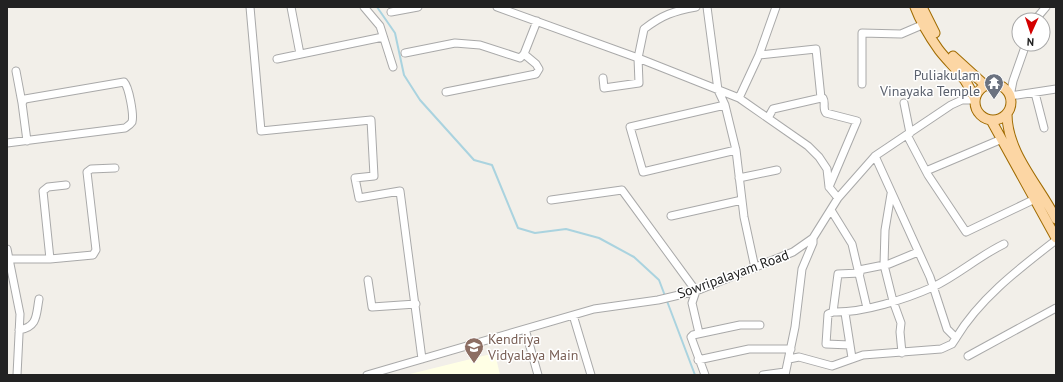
<svg xmlns="http://www.w3.org/2000/svg" width="1063" height="382" font-family="'PT Sans',sans-serif">
  <style>
    .education { fill: #ffffe5 }
    .lines { fill: none; stroke-linecap: round; stroke-linejoin: round }
    .stream { stroke: #aad3df; stroke-width: 2 }
    .minor-casing { stroke: #a9a9a9; stroke-width: 9 }
    .major-casing { stroke: #a06b00; stroke-width: 11 }
    .minor { stroke: #fff; stroke-width: 7 }
    .major { stroke: #fcd6a4; stroke-width: 9 }
    .labels { text-anchor: middle; stroke-width: 3; stroke-linejoin: round; paint-order: stroke }
    .worship-label { font-size: 14px; fill: #5b616d; stroke: #fff; text-anchor: end }
    .street-label { font-size: 14px; fill: #222; stroke: #fff }
    .education-label { font-size: 14px; fill: #785e54; stroke: #fff; text-anchor: start }
  </style>
  <rect width="100%" height="100%" fill="#f2efe9"/>
  <!-- education -->
  <path class="education" d="M 495,353 L 500,375 L 406,375 Z"/>
  <g class="lines">
    <!-- stream -->
    <path class="stream" d="M 377,7 L 395,33 L 404,75 L 420,100 L 474,160 L 492,165 L 518,228 L 535,233 L 566,229 L 599,238 L 634,257 L 659,280 L 695,375"/>
    <!-- minor casing -->
    <g class="minor-casing">
      <path id="minor" d="M 250,7 L 261,131 L 371,120 L 374,176 L 355,178 L 359,198 L 400,191 L 422,359
        M 291,7 L 300,54
        M 364,7 L 380,26 L 393,67
        M 497,7 L 638,58 L 739,98 L 808,146 L 819,157 L 827,169 L 829,187 L 838,198
        M 707,7 L 718,90 L 725,105 L 736,150 L 744,217 L 755,268
        M 391,12 L 418,7
        M 1035,20 L 1046,7
        M 1026,44 L 1013,81 L 1010,96 L 1056,89
        M 405,53 L 455,43 L 480,45 L 520,58 L 524,54 L 537,21
        M 759,55 L 816,49 L 821,98 L 773,109 L 768,118
        M 277,59 L 383,37
        M 16,71 L 22,103
        M 603,78 L 604,88 L 639,83 L 638,58 L 644,29 C 662,15 674,11 696,7
        M 862,84 L 862,33 L 901,34 L 922,25
        M 446,92 L 536,74 L 539,69 L 536,64 L 524,54
        M 1035,93 L 1044,128
        M 739,98 L 759,55 L 776,7
        M 821,98 L 823,98 C 826,103 822,108 826,113 L 857,121 L 829,187
        M 904,103 L 910,133
        M 725,105 L 630,127 L 643,172 L 736,150
        M 907,135 L 928,175 L 966,232 L 1035,199
        M 7,143 L 125,128 C 128,126 130,125 132,122 C 134,115 129,87 124,82 L 25,99 L 22,103 L 27,141
        M 875,156 L 930,277 L 947,329 L 956,338 C 980,298 1020,268 1056,240
        M 926,171 L 1002,139
        M 739,178 L 777,170
        M 891,194 L 885,230 L 884,265 L 893,301 L 901,323 L 900,332 L 902,353
        M 551,200 L 622,190 L 696,291 L 692,303 L 699,333
        M 831,210 L 852,244 L 867,308
        M 671,216 L 742,200
        M 7,249 L 20,314 L 17,375
        M 10,259 L 50,259 L 93,255 L 96,250 L 87,172 L 91,169 L 115,168
        M 50,259 L 43,191 L 48,187 L 66,185
        M 859,270 L 889,264 L 918,252
        M 860,273 L 838,274 L 833,312 C 863,313 906,299 933,287 C 958,275 979,256 1004,244
        M 368,280 L 372,307 L 416,304
        M 833,312 L 828,314 L 826,344 L 850,345
        M 845,313 L 852,358
        M 573,315 L 591,375
        M 525,329 L 538,375
        M 19,330 C 38,327 36,315 39,299
        M 968,356 L 1056,308
        M 789,359 L 799,357 L 832,366 L 863,355 L 941,349 L 952,344 L 956,338
        M 698,360 L 749,349 L 791,349
        M 367,375 L 594,309 L 658,300 L 696,291 L 793,252 L 813,238 L 838,198 L 875,156 L 951,105 L 962,100 L 975,100
        M 705,375 L 691,337 L 693,335 L 740,325 L 760,325
        M 763,375 L 785,372
        M 785,375 L 795,327 L 802,269 L 813,243 L 813,238"/>
    </g>
    <!-- major casing -->
    <g class="major-casing">
      <path id="major" d="M 915,7 C 921,23 929,36 939,50 C 953,68 967,77 975,100
        M 922,7 L 935,33
        M 953,56 L 986,86
        M975 102a18 18 0 1 1 36 0a18 18 0 1 1-36 0Z
        M 1007,114 C 1007,153 1039,185 1056,219
        M 991,120 L 1056,238"/>
    </g>
    <!-- minor -->
    <use href="#minor" class="minor"/>
    <!-- major -->
    <use href="#major" class="major"/>
  </g>
  <!-- icons -->
  <defs>
    <g id="temple-pin" transform="scale(1)"><path d="M0 17L-7.5 6A9.5 9.5 0 1 1 7.5 6Z" fill="#6b7280" stroke="#fff"/><path d="M0-6L5-2H3V0L6.5 2.5H4V6H1.5V3h-3V6H-4V2.5H-6.5L-3 0V-2H-5Z" fill="#fff"/></g>
    <g id="school-pin" transform="scale(1)"><path d="M0 17L-7.5 6A9.5 9.5 0 1 1 7.5 6Z" fill="#8d6e63" stroke="#fff"/><path d="M0-5L7-2L0 1L-7-2ZM-4 1L0 2.5L4 1V4Q0 6-4 4Z" fill="#fff"/></g>
  </defs>
  <g fill-rule="evenodd">
    <use href="#temple-pin" x="994" y="83"/>
    <use href="#school-pin" x="474" y="347"/>
  </g>
  <g class="labels">
    <!-- worship labels -->
    <g class="worship-label">
      <text x="980" y="80">Puliakulam<tspan x="980" dy="16">Vinayaka Temple</tspan></text>
    </g>
    <!-- street labels -->
    <g class="street-label">
      <text transform="translate(733 274) rotate(-20)" y="5">Sowripalayam Road</text>
    </g>
    <!-- education labels -->
    <g class="education-label">
      <text x="488" y="344">Kendriya<tspan x="488" dy="16">Vidyalaya Main</tspan></text>
    </g>
  </g>
  <!-- border -->
  <rect width="1063" height="382" fill="none" stroke="#222222" stroke-width="16"/>
  <!-- north arrow -->
  <g transform="translate(1031 32) rotate(183)"><circle r="19" fill="#ffffff" stroke="#a7a7a7"/>
  <path d="M0-3L7 15L0 10L-7 15Z" fill="#d40000"/>
  <text y="-6" font-size="11" font-weight="bold" text-anchor="middle" fill="#222222">N</text>
  </g>
</svg>
